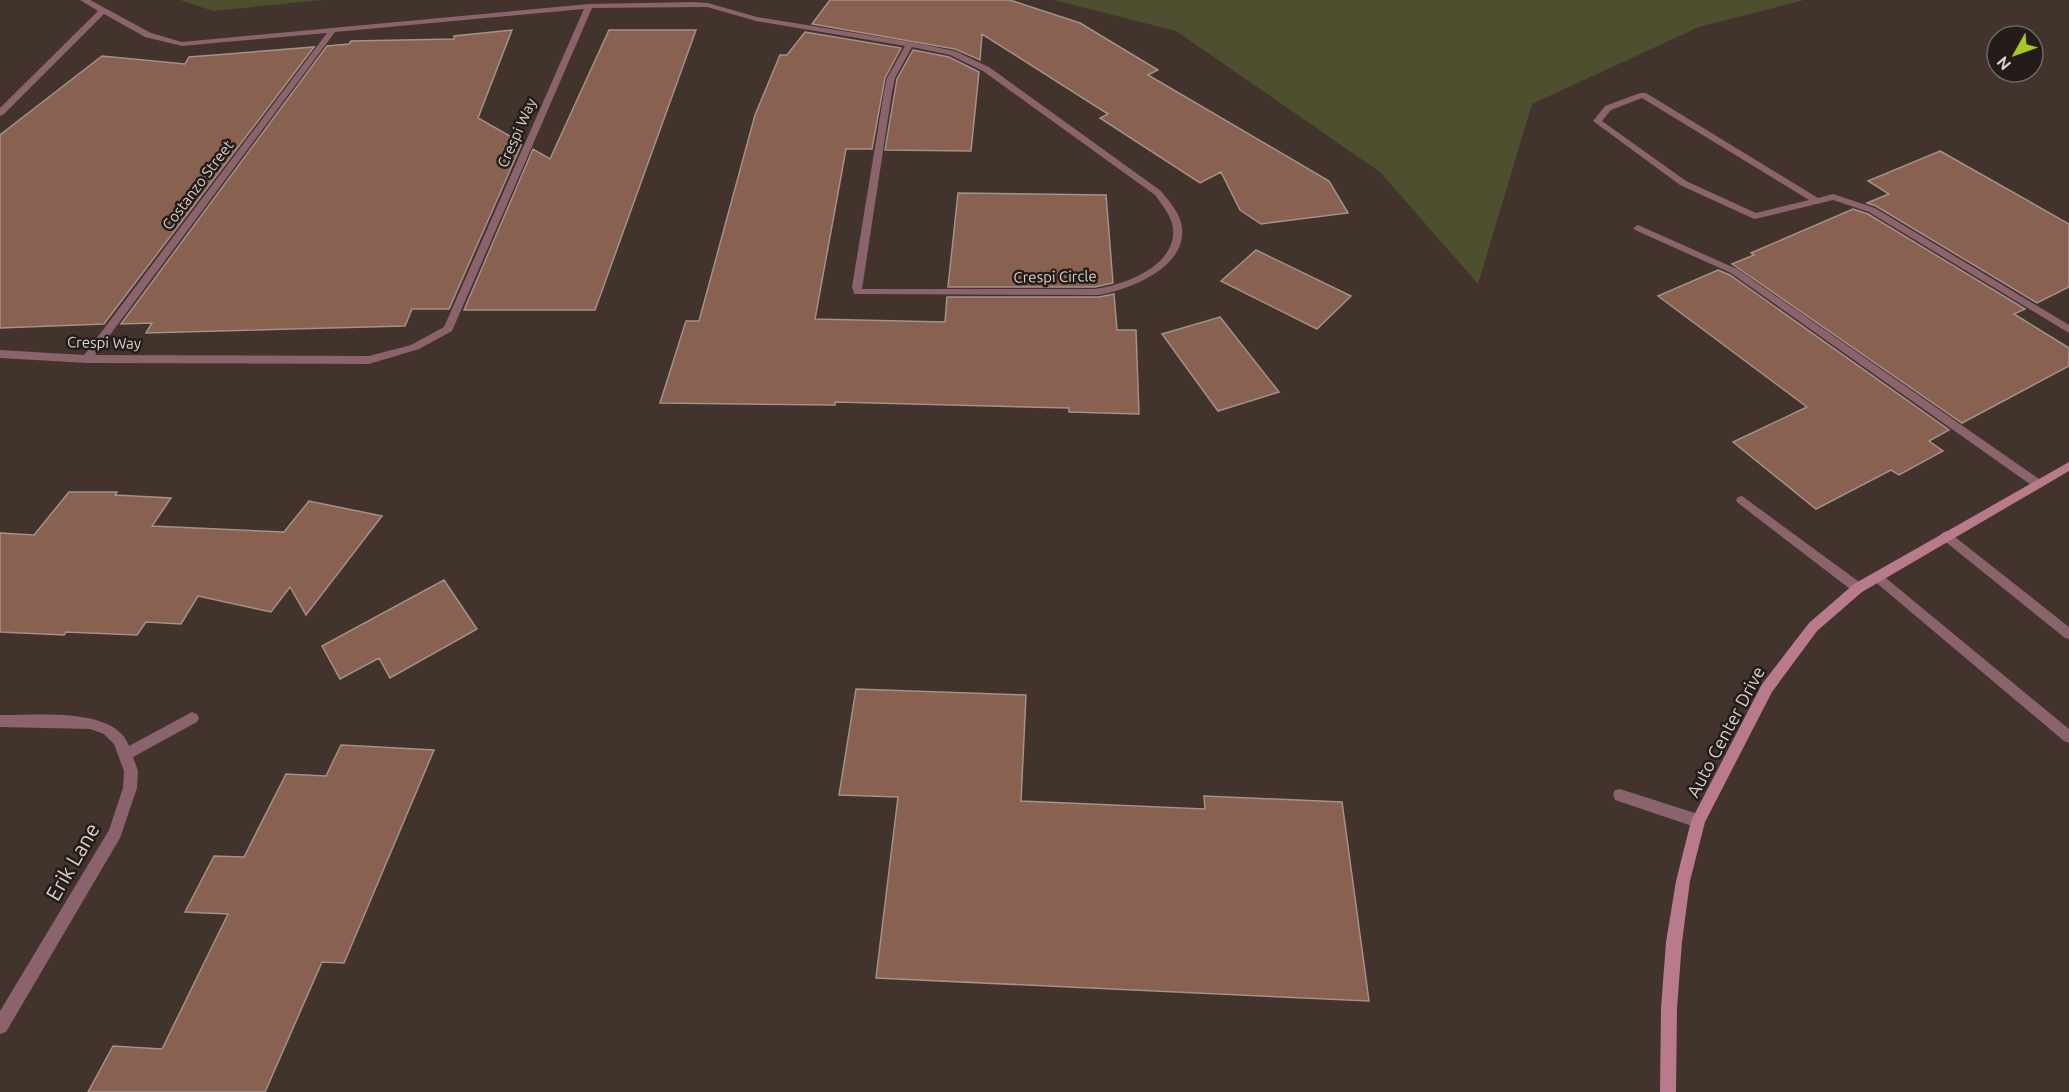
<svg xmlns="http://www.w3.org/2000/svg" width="2069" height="1092" font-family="Ubuntu,sans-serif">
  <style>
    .green { fill: #4d4f2e }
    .building { fill: #896150; stroke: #a49189; stroke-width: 1.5 }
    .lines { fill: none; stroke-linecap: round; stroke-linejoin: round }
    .lane { fill: #8b636d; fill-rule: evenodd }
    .street { fill: #8b636d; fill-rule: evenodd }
    .secondary { fill: #b97a8b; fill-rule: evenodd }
    .labels { text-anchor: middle; stroke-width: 5; stroke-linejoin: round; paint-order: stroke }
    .far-street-label { font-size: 15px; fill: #dcd2ce; stroke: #231c19 }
    .street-label { font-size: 18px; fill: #dcd2ce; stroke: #231c19 }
    .near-street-label { font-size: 21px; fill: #dcd2ce; stroke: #231c19 }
  </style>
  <rect width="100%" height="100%" fill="#42332c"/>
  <!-- green -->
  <path class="green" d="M 180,0 L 322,0 L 213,11 Z
    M 1054,0 L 1804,0 L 1699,27 L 1532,104 L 1478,284 L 1380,172 L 1176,31 Z"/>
  <!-- building -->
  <path class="building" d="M 830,0 L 1010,0 L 1080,23 L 1158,70 L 1148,75 L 1329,181 L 1348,213 L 1261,224 L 1240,210 L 1221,172 L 1200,183 L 1100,118 L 1108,114 L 982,34 L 980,60 L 955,49 L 812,24 Z
    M 512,30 L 478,118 L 522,143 L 449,309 L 412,309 L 405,326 L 146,333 L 152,323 L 121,324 L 327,46 L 349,44 L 351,41 L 454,39 L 454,36 Z
    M 609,30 L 696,30 L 595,310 L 464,310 L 533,149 L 550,159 Z
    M 805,32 L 901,48 L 885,78 L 872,149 L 846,149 L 815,319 L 945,322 L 947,297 L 1099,297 L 1114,294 L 1117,330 L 1136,330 L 1139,414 L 1069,412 L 1069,408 L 835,402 L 835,405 L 660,403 L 686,321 L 699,321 L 755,115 L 780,55 L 787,55 Z
    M 314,47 L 104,324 L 0,328 L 0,135 L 102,56 L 185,64 L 189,57 Z
    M 913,50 L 949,57 L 979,72 L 971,151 L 885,150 L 897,79 Z
    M 1940,151 L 2069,224 L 2069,287 L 2037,303 L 1876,206 L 1867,203 L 1889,194 L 1868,181 Z
    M 958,193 L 1106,195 L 1113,283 L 1095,287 L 948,287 Z
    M 1853,209 L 1868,214 L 2025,309 L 2014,314 L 2069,348 L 2069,366 L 1962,423 L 1732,264 L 1754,255 L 1751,253 Z
    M 1256,250 L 1351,296 L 1317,329 L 1221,281 Z
    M 1718,270 L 1730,275 L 1949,430 L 1929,441 L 1943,451 L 1899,475 L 1891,470 L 1816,509 L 1733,442 L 1807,407 L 1658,296 Z
    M 1220,317 L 1279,392 L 1218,411 L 1162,334 Z
    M 69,492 L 117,492 L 115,495 L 171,498 L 152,526 L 284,532 L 309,501 L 382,516 L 306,615 L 290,587 L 271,612 L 198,596 L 181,624 L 146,622 L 137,635 L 66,632 L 64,635 L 0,632 L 0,533 L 34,535 Z
    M 444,580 L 477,629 L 390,678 L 379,658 L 340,679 L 322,646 Z
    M 856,689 L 1026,695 L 1021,801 L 1205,809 L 1204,796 L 1342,802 L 1369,1001 L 876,978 L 898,797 L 839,795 Z
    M 341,745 L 434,750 L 344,963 L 322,962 L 265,1092 L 88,1092 L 113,1046 L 162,1049 L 228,914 L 185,912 L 214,856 L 244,857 L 286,774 L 326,776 Z"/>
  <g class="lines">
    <!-- lane -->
    <path class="lane" d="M 1640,93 L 1646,93 L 1818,198 L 1833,194 L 1875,208 L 2069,325 L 2069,333 L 1869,212 L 1833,200 L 1755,219 L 1752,218 L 1680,185 L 1593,121 L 1605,106 ZM 1642,98 L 1809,200 L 1756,213 L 1686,181 L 1602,121 L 1611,110 Z
      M 1638,225 L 1737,269 L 2042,481 L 2044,484 L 2042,487 L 2034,487 L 1731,273 L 1635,230 L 1633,228 Z
      M 1742,496 L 1862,584 L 1864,588 L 1862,592 L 1854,592 L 1738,503 L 1736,500 L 1738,497 Z
      M 1946,531 L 1950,533 L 2069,627 L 2069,639 L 2065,638 L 1942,539 L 1940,536 L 1942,533 Z
      M 1877,572 L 1881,574 L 2069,729 L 2069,743 L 2064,741 L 1873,580 L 1871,577 L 1873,574 Z
      M 1620,789 L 1698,814 L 1703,816 L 1705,821 L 1703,826 L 1698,828 L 1615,800 L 1613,795 L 1615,790 Z"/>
    <!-- street -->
    <path class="street" d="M 80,0 L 90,0 L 151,33 L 182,42 L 589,4 L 694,2 L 708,3 L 757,17 L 910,42 L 955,51 L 989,67 L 1161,191 C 1170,202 1180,213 1182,227 C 1187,268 1130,289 1099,295 L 854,294 L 852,287 L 884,92 L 887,78 L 905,46 L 756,21 L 707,7 L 592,8 L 452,331 L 419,349 L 369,364 L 87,363 L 0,358 L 0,350 L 84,355 L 327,33 L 182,46 L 145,37 L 104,14 L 3,115 L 0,116 L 0,108 L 98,11 ZM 584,9 L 444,327 L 411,345 L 369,356 L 95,355 L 335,32 ZM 912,47 L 950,55 L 983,71 L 1155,195 C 1162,205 1171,215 1173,228 C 1177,266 1124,285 1095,289 L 862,289 L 892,92 L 895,78 Z
      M 192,712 L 197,714 L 199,718 L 197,722 L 133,757 L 138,771 L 137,788 L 120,838 L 6,1032 L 0,1034 L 0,1011 L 109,830 L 123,788 L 124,771 L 114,744 L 104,734 L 90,729 L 0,727 L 0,715 C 35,716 115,706 129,746 Z"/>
    <!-- secondary -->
    <path class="secondary" d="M 2069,462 L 2069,471 L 1862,592 L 1817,631 L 1772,692 L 1705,822 L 1690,881 L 1682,942 L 1677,1008 L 1676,1092 L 1660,1092 L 1661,1008 L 1666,942 L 1676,881 L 1691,821 L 1762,684 L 1809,623 L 1854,584 Z"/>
  </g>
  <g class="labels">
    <!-- far-street labels -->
    <g class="far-street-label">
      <text transform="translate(517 133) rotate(-66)" y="5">Crespi Way</text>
      <text transform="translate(198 185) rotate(-53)" y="5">Costanzo Street</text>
      <text transform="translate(1055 277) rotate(-1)" y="5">Crespi Circle</text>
      <text transform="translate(104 343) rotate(1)" y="5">Crespi Way</text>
    </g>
    <!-- street labels -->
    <g class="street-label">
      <text transform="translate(1726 732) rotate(-62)" y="6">Auto Center Drive</text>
    </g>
    <!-- near-street labels -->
    <g class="near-street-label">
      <text transform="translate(73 862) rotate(-60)" y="7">Erik Lane</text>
    </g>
  </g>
  <!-- north arrow -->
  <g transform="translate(2015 54) rotate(230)"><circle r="28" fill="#231c19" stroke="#6d6561" stroke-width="1.5"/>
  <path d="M0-4.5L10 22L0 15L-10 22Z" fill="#a7c820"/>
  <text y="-9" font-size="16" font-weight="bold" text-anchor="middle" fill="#dcd2ce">N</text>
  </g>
</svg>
